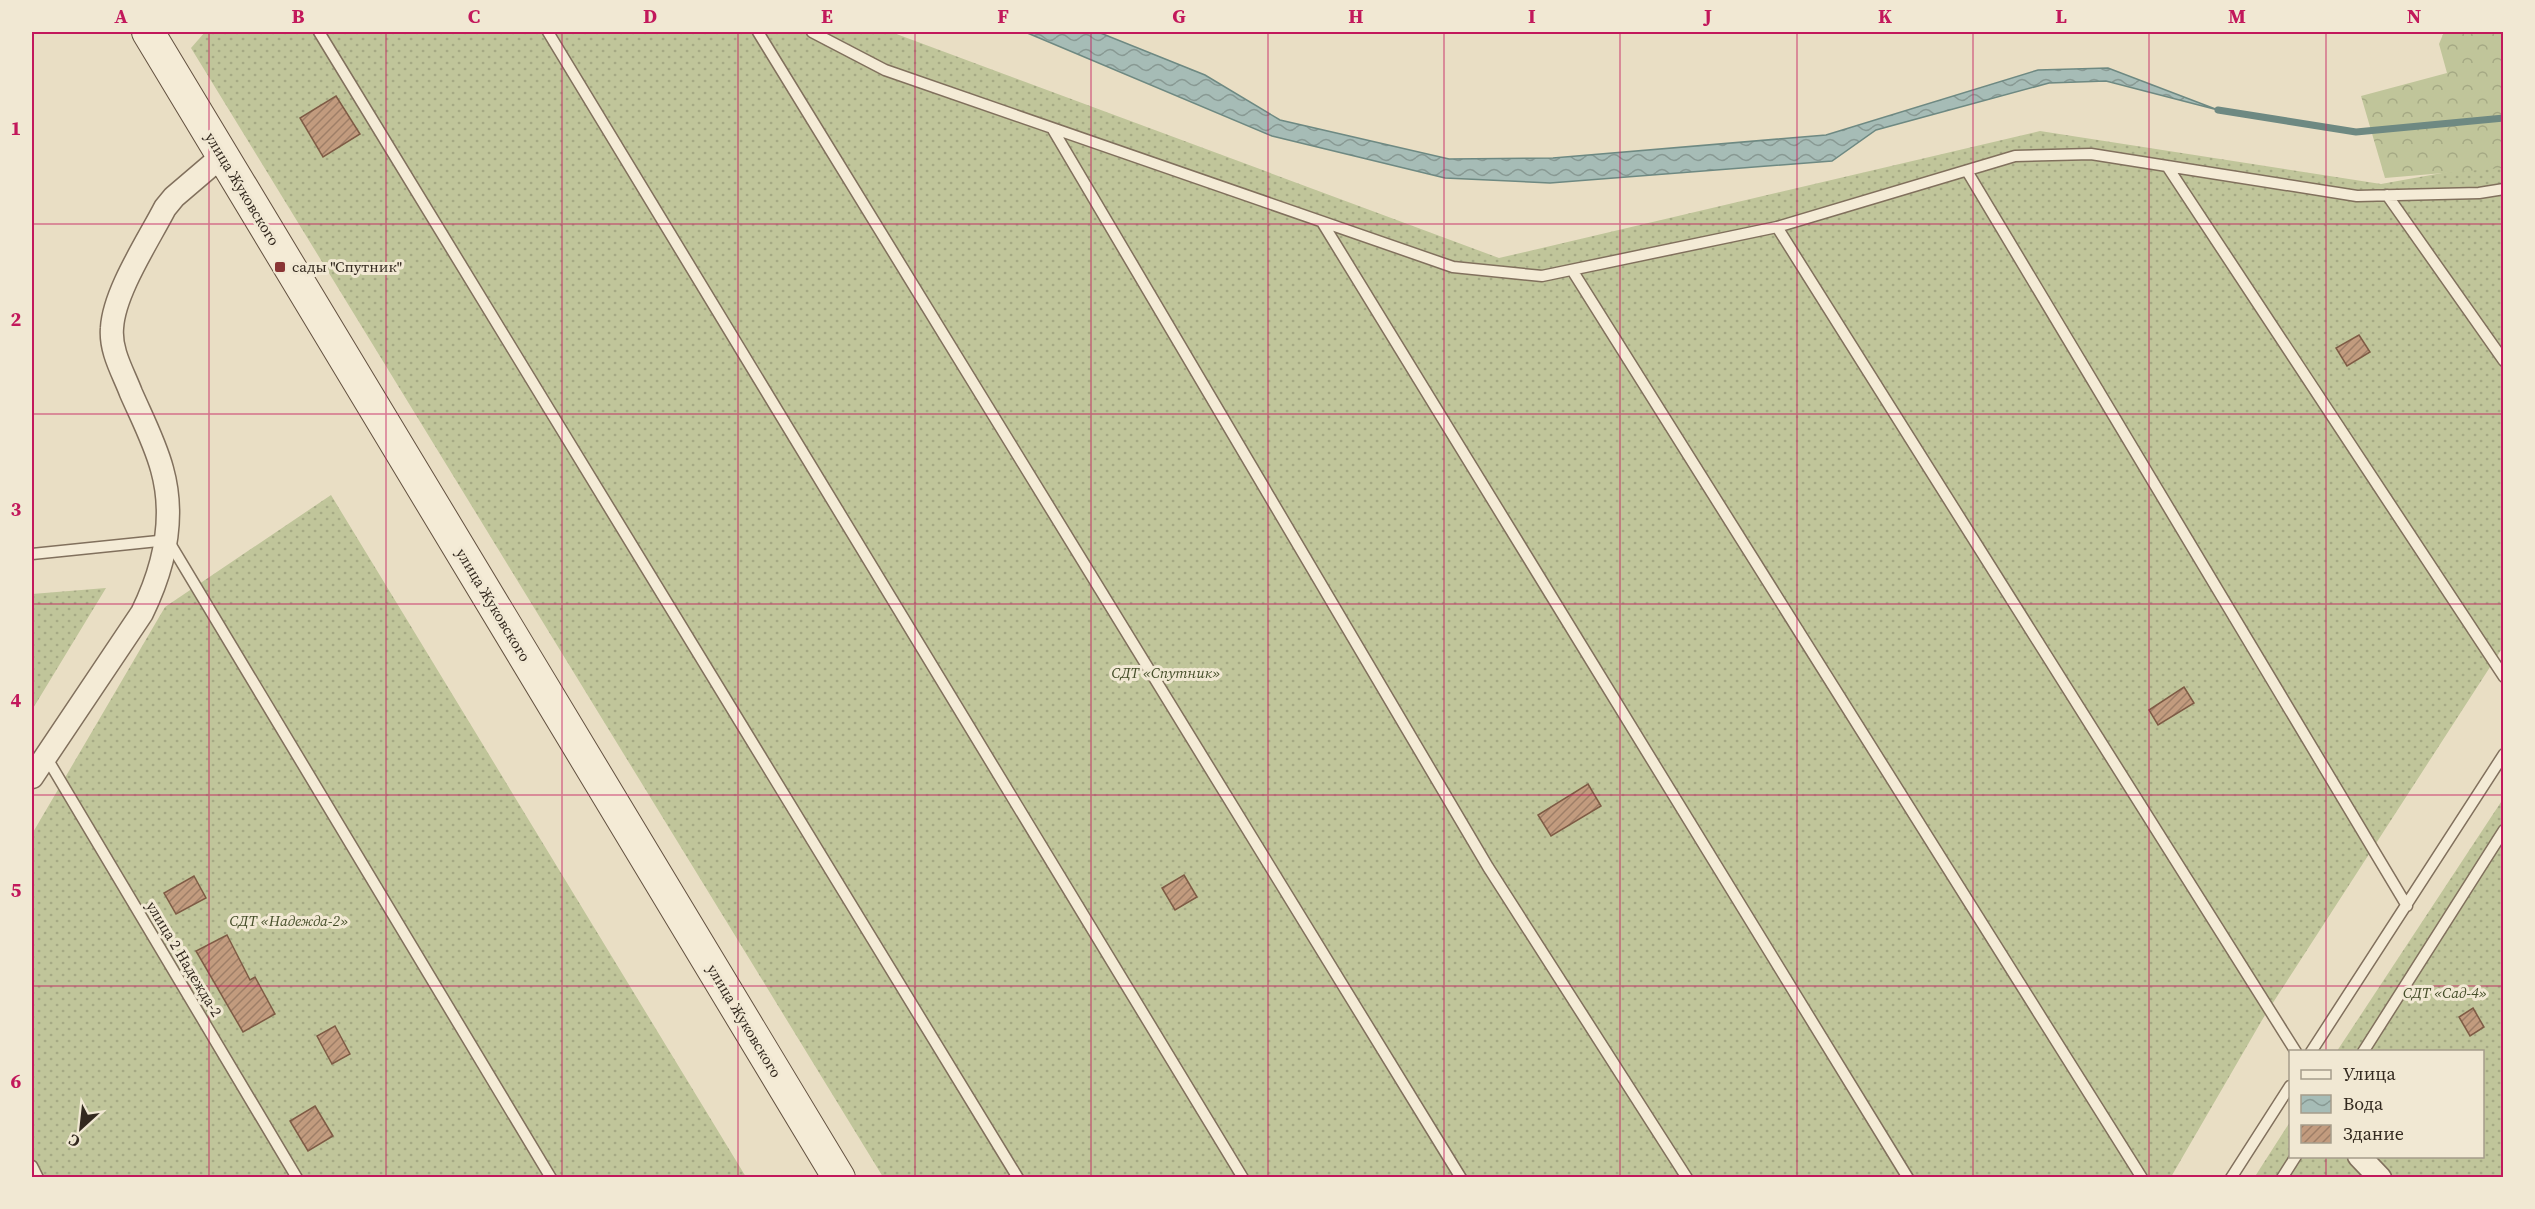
<svg xmlns="http://www.w3.org/2000/svg" width="2535" height="1209" font-family="'Source Serif 4',serif">
  <style>
    .grass { fill: url(#grass-dots) }
    .forest { fill: url(#forest-crowns) }
    .water { fill: url(#water-waves); stroke: #6e8982; stroke-width: 1.5 }
    .lines { fill: none; stroke-linecap: round; stroke-linejoin: round }
    .stream { stroke: #6e8982; stroke-width: 7 }
    .building { fill: url(#building-hatch); stroke: #7e5b45; stroke-width: 1.5 }
    .lane-casing { stroke: #81705d; stroke-width: 13 }
    .street-casing { stroke: #81705d; stroke-width: 25 }
    .secondary-casing { stroke: #635140; stroke-width: 34 }
    .lane { stroke: #f4ebd6; stroke-width: 10 }
    .street { stroke: #f4ebd6; stroke-width: 22 }
    .secondary { stroke: #f4ebd6; stroke-width: 32 }
    .grid { fill: none; stroke: #c2185b; stroke-width: 1.5; stroke-opacity: 0.55 }
    .poi-dot { fill: #893434; stroke: #f1e8d3; stroke-width: 2 }
    .labels { text-anchor: middle; stroke-width: 6; stroke-linejoin: round; paint-order: stroke }
    .street-label { font-size: 15px; fill: #33291f; stroke: #f1e8d3 }
    .poi-label { font-size: 15px; fill: #33291f; stroke: #f1e8d3; text-anchor: start }
    .park-label { font-size: 15px; font-style: italic; fill: #444d28; stroke: #f1e8d3 }
    .neatline { fill: none; stroke: #c2185b; stroke-width: 2 }
    .grid-label { font-size: 20px; text-anchor: middle; font-weight: bold; fill: #c2185b }
  </style>
  <defs>
    <pattern id="grass-dots" width="8" height="8" patternUnits="userSpaceOnUse" patternTransform="scale(1.5)"><rect width="8" height="8" fill="#c0c59a"/><path d="M2 2h.1M6 6h.1" fill="none" stroke="#a5a984" stroke-width="1.8" stroke-linecap="round"/></pattern>
    <pattern id="forest-crowns" width="20" height="18" patternUnits="userSpaceOnUse" patternTransform="scale(1.5)"><rect width="20" height="18" fill="#c0c59a"/><path d="M2 6a3 3 0 1 1 6 0M12 15a3 3 0 1 1 6 0" fill="none" stroke="#a5a984"/></pattern>
    <pattern id="water-waves" width="16" height="10" patternUnits="userSpaceOnUse" patternTransform="scale(1.5)"><rect width="16" height="10" fill="#a6bcb6"/><path d="M0 5q4-4 8 0t8 0" fill="none" stroke="#889993"/></pattern>
    <pattern id="building-hatch" width="6" height="6" patternUnits="userSpaceOnUse" patternTransform="scale(1.5)"><rect width="6" height="6" fill="#c29b7e"/><path d="M-1 1l2-2M0 6l6-6M5 7l2-2" fill="none" stroke="#9e7e67"/></pattern>
  </defs>
  <rect width="100%" height="100%" fill="#e9dec4"/>
  <!-- grass -->
  <path class="grass" d="M 205,32 L 891,32 L 1499,258 L 2040,131 L 2381,184 L 2503,162 L 2503,647 L 2265,1015 L 2171,1177 L 883,1177 L 191,48 Z
    M 331,495 L 746,1177 L 32,1178 L 32,834 L 165,607 Z
    M 106,588 L 32,710 L 32,594 Z
    M 2503,799 L 2503,1177 L 2254,1178 L 2290,1122 L 2290,1156 L 2482,1156 L 2482,1052 L 2337,1051 Z"/>
  <!-- forest -->
  <path class="forest" d="M 2444,32 L 2503,32 L 2503,168 L 2385,178 L 2361,96 L 2447,73 L 2439,44 Z"/>
  <!-- water -->
  <path class="water" d="M 1025,32 L 1098,32 L 1205,75 L 1280,120 L 1449,159 L 1553,158 L 1826,135 L 2038,70 L 2108,68 L 2218,110 L 2106,81 L 2049,83 L 1876,130 L 1832,161 L 1550,183 L 1445,178 L 1272,136 Z"/>
  <g class="lines">
    <!-- stream -->
    <path class="stream" d="M 2218,110 L 2356,132 L 2504,118"/>
  </g>
  <!-- building -->
  <path class="building" d="M 336,96 L 360,134 L 323,157 L 300,118 Z
    M 2359,335 L 2370,352 L 2347,366 L 2336,348 Z
    M 2184,687 L 2194,703 L 2158,725 L 2149,710 Z
    M 1588,784 L 1601,806 L 1551,836 L 1538,815 Z
    M 1184,875 L 1197,897 L 1175,910 L 1162,888 Z
    M 194,876 L 206,898 L 176,914 L 164,893 Z
    M 227,935 L 250,980 L 255,977 L 275,1014 L 243,1032 L 196,951 Z
    M 2473,1008 L 2484,1027 L 2470,1036 L 2459,1017 Z
    M 335,1026 L 350,1054 L 332,1064 L 317,1036 Z
    M 315,1106 L 333,1136 L 308,1151 L 290,1121 Z"/>
  <g class="lines">
    <!-- lane casing -->
    <g class="lane-casing">
      <path id="lane" d="M 319,32 L 1018,1178
        M 548,32 L 1243,1178
        M 758,32 L 1461,1178
        M 812,32 L 885,70 L 1453,267 L 1542,276 L 1777,227 L 2015,156 L 2091,154 L 2357,196 L 2479,193 L 2504,189
        M 1052,128 L 1488,867 L 1687,1178
        M 2167,166 L 2504,677
        M 1967,171 L 2407,906
        M 2387,195 L 2504,361
        M 1322,222 L 1908,1178
        M 1777,227 L 2296,1052
        M 1572,270 L 2142,1178
        M 32,554 L 168,540 L 551,1178
        M 45,755 L 297,1178
        M 2311,1052 L 2504,754
        M 2363,1052 L 2504,830
        M 32,1166 L 38,1178
        M 2231,1178 L 2290,1086
        M 2282,1178 L 2296,1156"/>
    </g>
    <!-- street casing -->
    <g class="street-casing">
      <path id="street" d="M 32,777 L 142,613 C 164,568 176,519 162,469 C 155,443 142,418 131,393 C 123,372 110,351 112,328 C 114,292 148,241 165,208 L 174,197 L 222,156
        M 2359,1156 L 2380,1178"/>
    </g>
    <!-- secondary casing -->
    <g class="secondary-casing">
      <path id="secondary" d="M 148,32 L 839,1178"/>
    </g>
    <!-- lane -->
    <use href="#lane" class="lane"/>
    <!-- street -->
    <use href="#street" class="street"/>
    <!-- secondary -->
    <use href="#secondary" class="secondary"/>
  </g>
  <!-- grid -->
  <path class="grid" d="M 209,32 L 209,1178M 386,32 L 386,1178M 562,32 L 562,1178M 738,32 L 738,1178M 915,32 L 915,1178M 1091,32 L 1091,1178M 1268,32 L 1268,1178M 1444,32 L 1444,1178M 1620,32 L 1620,1178M 1797,32 L 1797,1178M 1973,32 L 1973,1178M 2149,32 L 2149,1178M 2326,32 L 2326,1052M 32,224 L 2504,224M 32,414 L 2504,414M 32,604 L 2504,604M 32,795 L 2504,795M 32,986 L 2504,986M 2326,1156 L 2326,1178"/>
  <!-- markers -->
  <rect class="poi-dot" x="274" y="261" width="12" height="12" rx="3"/>
  <g class="labels">
    <!-- street labels -->
    <g class="street-label">
      <text transform="translate(242 189) rotate(59)" y="5">улица Жуковского</text>
      <text transform="translate(493 605) rotate(59)" y="5">улица Жуковского</text>
      <text transform="translate(184 959) rotate(59)" y="5">улица 2 Надежда-2</text>
      <text transform="translate(744 1021) rotate(59)" y="5">улица Жуковского</text>
    </g>
    <!-- poi labels -->
    <g class="poi-label">
      <text x="292" y="272">сады "Спутник"</text>
    </g>
    <!-- park labels -->
    <g class="park-label">
      <text x="1166" y="678">СДТ «Спутник»</text>
      <text x="289" y="926">СДТ «Надежда-2»</text>
      <text x="2445" y="998">СДТ «Сад-4»</text>
    </g>
  </g>
  <!-- border -->
  <rect width="2535" height="1209" fill="none" stroke="#f1e8d3" stroke-width="66"/>
  <!-- legend -->
  <rect x="2289" y="1050" width="195" height="108" fill="#f1e8d3" stroke="#a59c8b" stroke-width="1.5"/>
  <rect x="2301" y="1070" width="30" height="9" fill="#f4ebd6" stroke="#a59c8b" stroke-width="1.5"/>
  <text x="2343" y="1080" font-size="18" fill="#33291f">Улица</text>
  <rect x="2301" y="1095" width="30" height="18" fill="url(#water-waves)" stroke="#a59c8b" stroke-width="1.5"/>
  <text x="2343" y="1110" font-size="18" fill="#33291f">Вода</text>
  <rect x="2301" y="1125" width="30" height="18" fill="url(#building-hatch)" stroke="#a59c8b" stroke-width="1.5"/>
  <text x="2343" y="1140" font-size="18" fill="#33291f">Здание</text>
  <!-- north arrow -->
  <g transform="translate(81 1128) rotate(207)" stroke="#f1e8d3" stroke-width="4.5" paint-order="stroke">
  <path d="M0-4.5L10 22L0 15L-10 22Z" fill="#33291f"/>
  <text y="-9" font-size="16" font-weight="bold" text-anchor="middle" fill="#33291f">С</text>
  </g>
  <rect x="33" y="33" width="2469" height="1143" class="neatline"/>
  <g class="grid-label">
    <text x="121" y="23">A</text>
    <text x="298" y="23">B</text>
    <text x="474" y="23">C</text>
    <text x="650" y="23">D</text>
    <text x="827" y="23">E</text>
    <text x="1003" y="23">F</text>
    <text x="1179" y="23">G</text>
    <text x="1356" y="23">H</text>
    <text x="1532" y="23">I</text>
    <text x="1708" y="23">J</text>
    <text x="1885" y="23">K</text>
    <text x="2061" y="23">L</text>
    <text x="2237" y="23">M</text>
    <text x="2414" y="23">N</text>
    <text x="16" y="135">1</text>
    <text x="16" y="326">2</text>
    <text x="16" y="516">3</text>
    <text x="16" y="707">4</text>
    <text x="16" y="897">5</text>
    <text x="16" y="1088">6</text>
  </g>
</svg>
